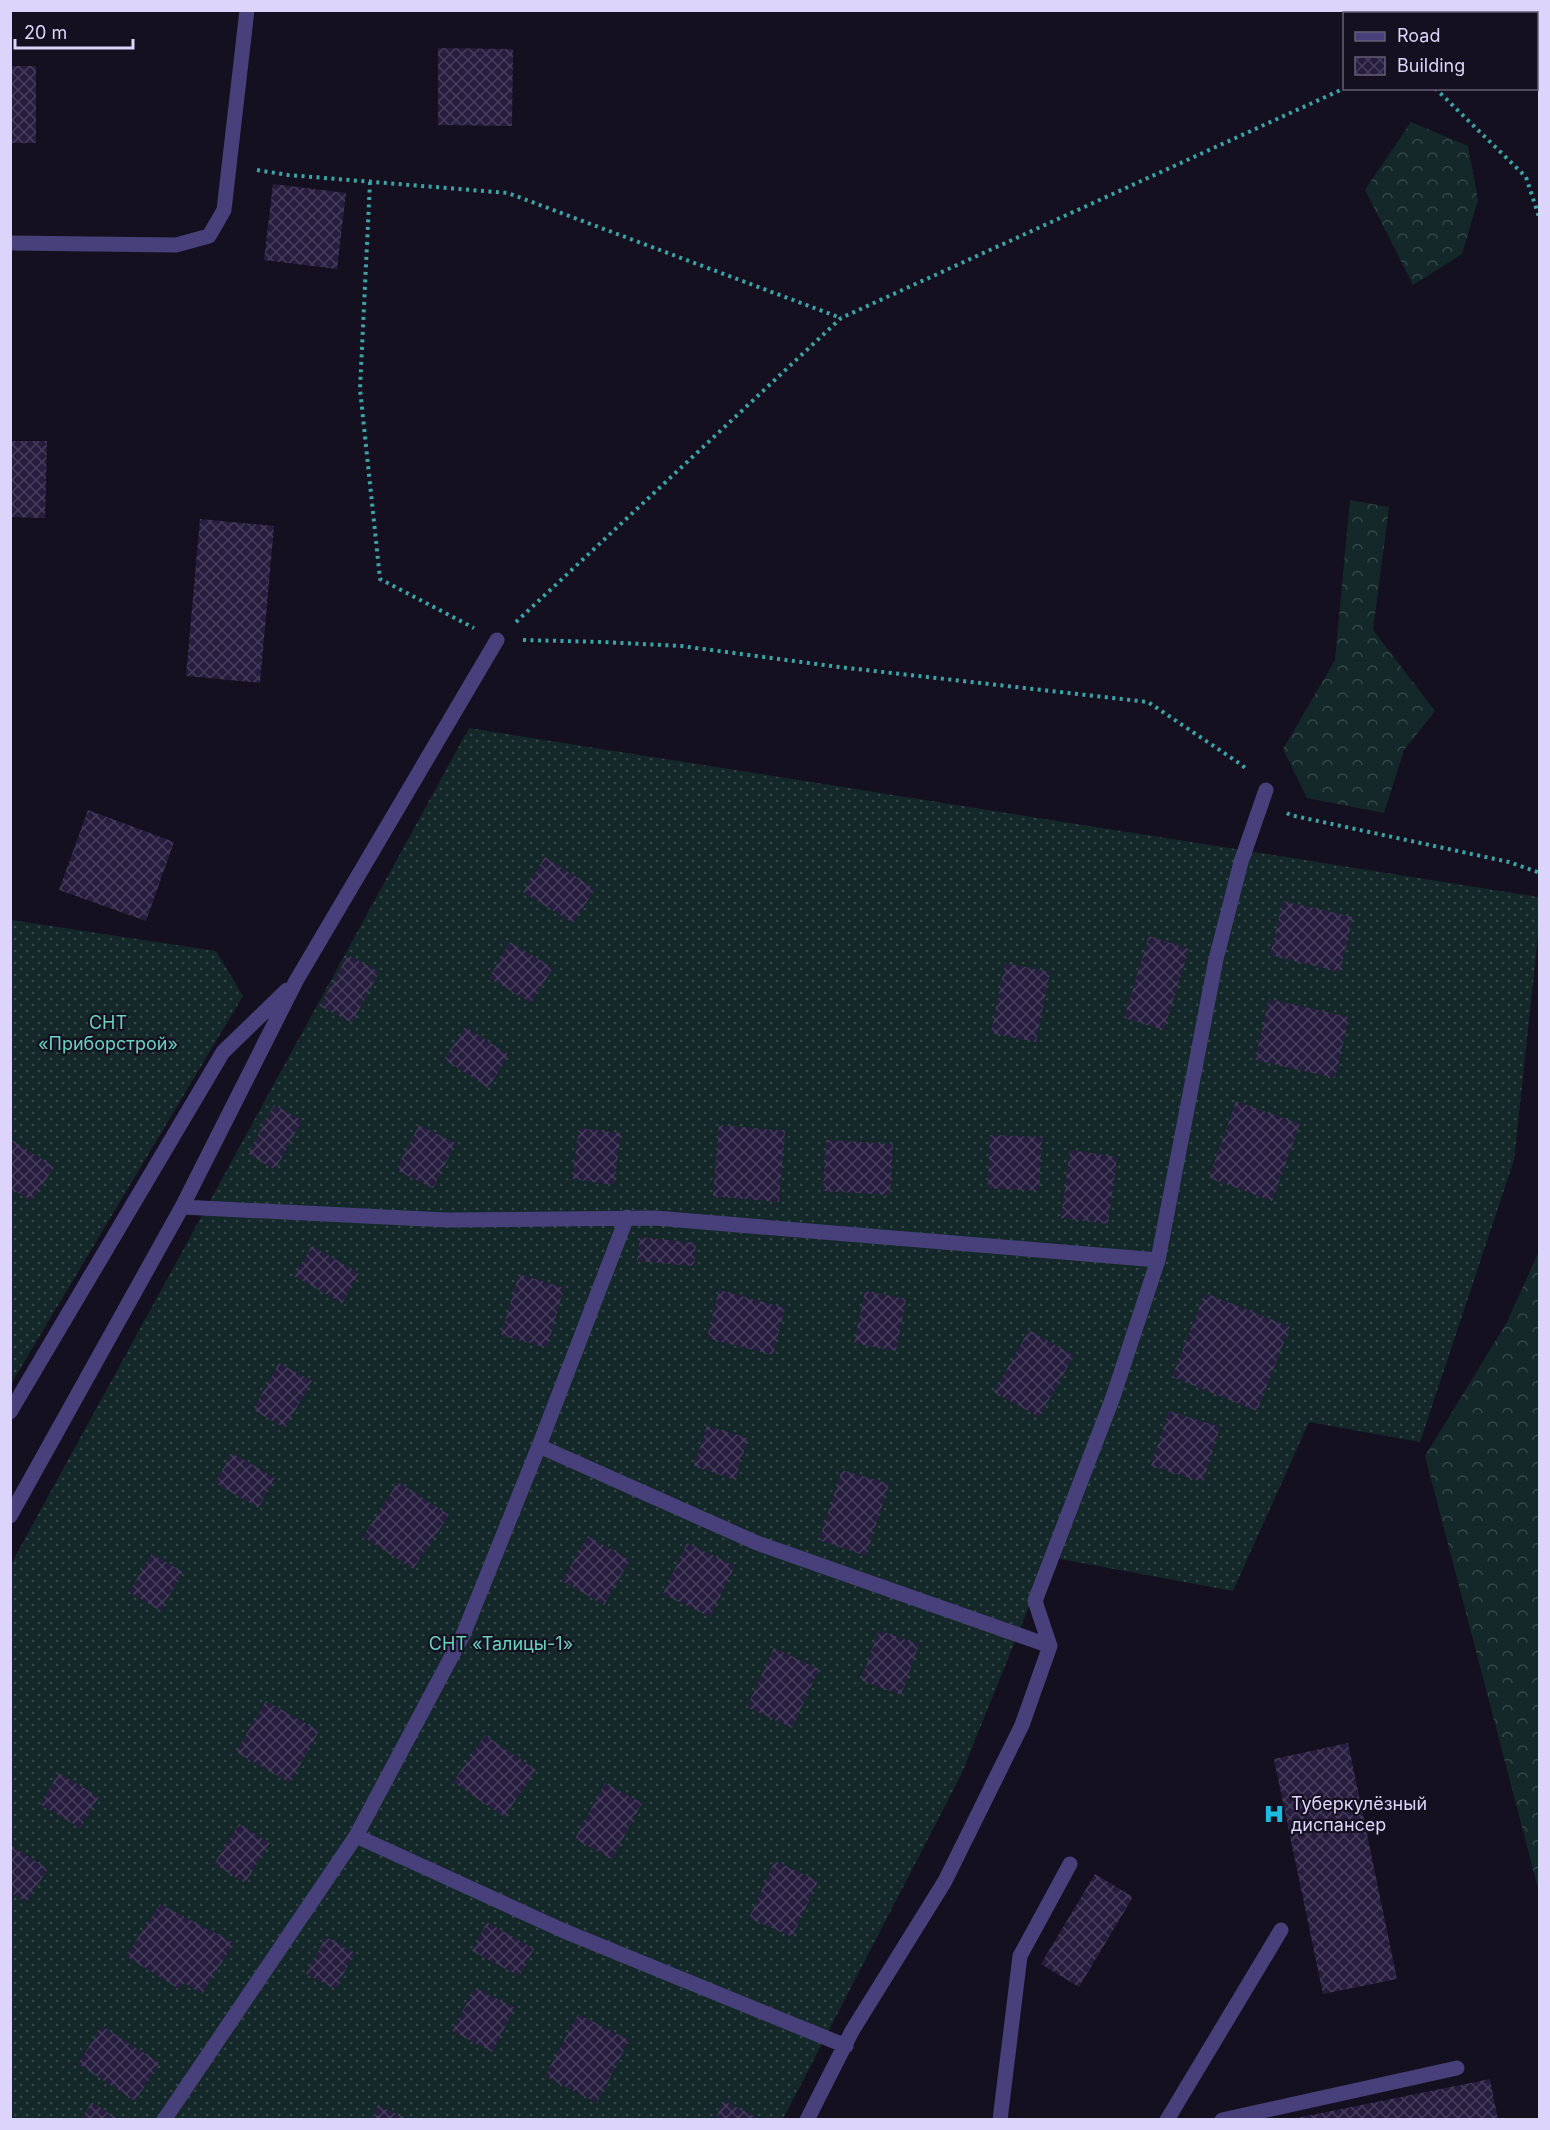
<svg xmlns="http://www.w3.org/2000/svg" width="1550" height="2130" font-family="Inter,sans-serif">
  <style>
    .forest { fill: url(#forest-crowns) }
    .garden { fill: url(#garden-dots) }
    .building { fill: url(#building-cross-hatch) }
    .lines { fill: none; stroke-linecap: round; stroke-linejoin: round }
    .path { stroke: #3ca4a6; stroke-width: 4; stroke-dasharray: 3 4.5; stroke-linecap: butt }
    .lane { stroke: #47407a; stroke-width: 15 }
    .street { stroke: #47407a; stroke-width: 15 }
    .labels { text-anchor: middle; stroke-width: 4.5; stroke-linejoin: round; paint-order: stroke }
    .park-label { font-size: 18px; fill: #69d1bf; stroke: #141020 }
    .poi-label { font-size: 18px; fill: #dcd4fa; stroke: #141020; text-anchor: start }
  </style>
  <defs>
    <pattern id="forest-crowns" width="20" height="18" patternUnits="userSpaceOnUse" patternTransform="scale(1.5)"><rect width="20" height="18" fill="#142829"/><path d="M2 6a3 3 0 1 1 6 0M12 15a3 3 0 1 1 6 0" fill="none" stroke="#364649"/></pattern>
    <pattern id="garden-dots" width="8" height="8" patternUnits="userSpaceOnUse" patternTransform="scale(1.5)"><rect width="8" height="8" fill="#142829"/><path d="M2 2h.1M6 6h.1" fill="none" stroke="#364649" stroke-width="1.8" stroke-linecap="round"/></pattern>
    <pattern id="building-cross-hatch" width="8" height="8" patternUnits="userSpaceOnUse" patternTransform="scale(1.5)"><rect width="8" height="8" fill="#271e3f"/><path d="M0 0l8 8M0 8l8-8" fill="none" stroke="#463e5c"/></pattern>
  </defs>
  <rect width="100%" height="100%" fill="#141020"/>
  <!-- forest -->
  <path class="forest" d="M 1455,10 L 1539,11 L 1539,37 L 1537,36 L 1536,14 L 1454,13 Z
    M 1411,122 L 1468,146 L 1478,200 L 1462,254 L 1413,285 L 1365,190 Z
    M 1350,500 L 1389,507 L 1373,630 L 1435,711 L 1404,750 L 1384,813 L 1307,798 L 1283,749 L 1335,660 Z
    M 1539,1251 L 1539,1892 L 1425,1456 L 1507,1322 Z"/>
  <!-- garden -->
  <path class="garden" d="M 469,728 L 1539,897 L 1539,927 L 1514,1160 L 1420,1442 L 1309,1422 L 1233,1591 L 1049,1557 L 961,1775 L 783,2119 L 11,2120 L 11,1564 Z
    M 11,920 L 216,951 L 243,996 L 11,1384 Z"/>
  <!-- building -->
  <path class="building" d="M 438,48 L 513,49 L 512,126 L 438,125 Z
    M 10,66 L 36,66 L 36,143 L 10,143 Z
    M 273,184 L 346,193 L 337,269 L 264,260 Z
    M 10,441 L 47,441 L 45,518 L 10,517 Z
    M 200,519 L 274,526 L 260,683 L 186,676 Z
    M 88,810 L 174,842 L 146,921 L 59,890 Z
    M 545,857 L 595,889 L 573,923 L 523,892 Z
    M 1283,901 L 1353,917 L 1340,972 L 1270,955 Z
    M 1149,936 L 1189,949 L 1164,1030 L 1124,1018 Z
    M 510,942 L 553,968 L 531,1003 L 489,978 Z
    M 348,955 L 379,972 L 352,1023 L 320,1006 Z
    M 1005,963 L 1050,972 L 1036,1042 L 991,1033 Z
    M 1269,999 L 1349,1017 L 1335,1078 L 1255,1060 Z
    M 466,1027 L 509,1055 L 488,1088 L 444,1059 Z
    M 1236,1101 L 1300,1124 L 1272,1201 L 1209,1178 Z
    M 274,1105 L 302,1120 L 275,1170 L 248,1154 Z
    M 419,1125 L 456,1143 L 433,1188 L 396,1170 Z
    M 719,1125 L 785,1131 L 779,1202 L 713,1196 Z
    M 579,1128 L 621,1133 L 614,1185 L 572,1179 Z
    M 990,1135 L 1042,1137 L 1039,1191 L 988,1188 Z
    M 10,1139 L 54,1167 L 32,1201 L 10,1188 Z
    M 826,1140 L 893,1144 L 890,1195 L 823,1191 Z
    M 1070,1150 L 1117,1157 L 1108,1224 L 1061,1218 Z
    M 640,1237 L 696,1243 L 694,1266 L 637,1261 Z
    M 312,1246 L 359,1273 L 342,1303 L 294,1276 Z
    M 519,1274 L 564,1288 L 547,1348 L 501,1335 Z
    M 719,1290 L 785,1308 L 773,1355 L 707,1338 Z
    M 865,1291 L 906,1299 L 896,1351 L 854,1343 Z
    M 1205,1293 L 1290,1327 L 1257,1411 L 1172,1377 Z
    M 1029,1330 L 1074,1356 L 1039,1417 L 994,1392 Z
    M 279,1363 L 312,1381 L 285,1428 L 253,1410 Z
    M 1169,1411 L 1220,1427 L 1203,1482 L 1151,1466 Z
    M 707,1426 L 748,1438 L 735,1480 L 694,1466 Z
    M 232,1453 L 275,1478 L 258,1508 L 215,1483 Z
    M 842,1470 L 889,1484 L 866,1556 L 819,1540 Z
    M 398,1482 L 449,1515 L 413,1569 L 363,1537 Z
    M 588,1536 L 630,1560 L 604,1605 L 562,1581 Z
    M 687,1543 L 735,1566 L 710,1617 L 663,1594 Z
    M 152,1554 L 183,1572 L 160,1611 L 129,1592 Z
    M 879,1630 L 919,1645 L 901,1695 L 861,1680 Z
    M 774,1648 L 819,1669 L 792,1728 L 747,1707 Z
    M 266,1701 L 319,1731 L 290,1783 L 236,1752 Z
    M 485,1735 L 536,1770 L 504,1817 L 453,1782 Z
    M 1348,1743 L 1397,1979 L 1323,1994 L 1274,1759 Z
    M 59,1773 L 99,1797 L 80,1828 L 40,1804 Z
    M 605,1783 L 642,1803 L 612,1859 L 575,1839 Z
    M 239,1824 L 270,1843 L 245,1883 L 214,1864 Z
    M 12,1846 L 48,1869 L 26,1902 L 10,1892 Z
    M 775,1861 L 818,1881 L 792,1937 L 749,1918 Z
    M 1095,1874 L 1133,1897 L 1079,1987 L 1041,1964 Z
    M 160,1904 L 234,1943 L 202,1994 L 183,1982 L 179,1989 L 126,1956 Z
    M 487,1922 L 534,1949 L 519,1976 L 472,1951 Z
    M 326,1937 L 355,1953 L 335,1989 L 306,1974 Z
    M 475,1988 L 515,2008 L 492,2052 L 452,2031 Z
    M 578,2014 L 629,2040 L 597,2103 L 545,2076 Z
    M 102,2026 L 160,2063 L 135,2101 L 78,2064 Z
    M 1490,2079 L 1498,2120 L 1297,2120 L 1297,2118 Z
    M 724,2101 L 762,2120 L 715,2120 Z
    M 92,2102 L 119,2120 L 81,2120 Z
    M 378,2105 L 409,2120 L 372,2120 Z"/>
  <g class="lines">
    <!-- path -->
    <path class="path" d="M 1377,10 L 1378,14
      M 1536,62 L 1540,62
      M 1435,88 L 1526,177 L 1540,220
      M 257,170 L 288,175 L 508,193 L 841,318
      M 370,182 L 360,389 L 380,579 L 474,628
      M 516,622 L 841,318 L 1345,88
      M 523,640 L 603,642 L 681,646 L 839,667 L 1148,702 L 1242,765 L 1247,770
      M 1287,813 L 1290,815 L 1509,862 L 1540,873"/>
    <!-- lane -->
    <path class="lane" d="M 182,1207 L 446,1220 L 655,1218 L 1158,1260
      M 10,1412 L 223,1052 L 287,990
      M 539,1446 L 757,1543 L 1050,1646
      M 10,1516 L 182,1207 L 296,981 L 497,640
      M 356,1836 L 564,1931 L 846,2046
      M 164,2120 L 356,1836 L 463,1635 L 539,1446 L 627,1217
      M 807,2120 L 852,2031 L 945,1881 L 1022,1725 L 1050,1646 L 1035,1601 L 1113,1397 L 1158,1260 L 1216,959 L 1241,862 L 1266,790
      M 1000,2120 L 1020,1956 L 1070,1864
      M 1167,2120 L 1281,1930
      M 1222,2120 L 1457,2068"/>
    <!-- street -->
    <path class="street" d="M 10,243 L 176,245 L 209,236 L 224,210 L 247,10"/>
  </g>
  <!-- icons -->
  <defs>
    <g id="hospital-bare" transform="scale(1.62)"><path d="M-5-5h3v3.5h4V-5h3V5h-3V1.5h-4V5h-3Z" fill="#1bbcdf" stroke="#141020" stroke-width="2.5" paint-order="stroke"/></g>
  </defs>
  <g fill-rule="evenodd">
    <use href="#hospital-bare" x="1274" y="1814"/>
  </g>
  <g class="labels">
    <!-- park labels -->
    <g class="park-label">
      <text x="108" y="1029">СНТ<tspan x="108" dy="21">«Приборстрой»</tspan></text>
      <text x="501" y="1650">СНТ «Талицы-1»</text>
    </g>
    <!-- poi labels -->
    <g class="poi-label">
      <text x="1291" y="1810">Туберкулёзный<tspan x="1291" dy="21">диспансер</tspan></text>
    </g>
  </g>
  <!-- border -->
  <rect width="1550" height="2130" fill="none" stroke="#dcd4fa" stroke-width="24"/>
  <!-- legend -->
  <rect x="1343" y="12" width="195" height="78" fill="#141020" stroke="#645e77" stroke-width="1.5"/>
  <rect x="1355" y="32" width="30" height="9" fill="#47407a" stroke="#645e77" stroke-width="1.5"/>
  <text x="1397" y="42" font-size="18" fill="#dcd4fa">Road</text>
  <rect x="1355" y="57" width="30" height="18" fill="url(#building-cross-hatch)" stroke="#645e77" stroke-width="1.5"/>
  <text x="1397" y="72" font-size="18" fill="#dcd4fa">Building</text>
  <!-- scale -->
  <path d="M15 39v9h118v-9" fill="none" stroke="#dcd4fa" stroke-width="3"/>
  <text x="24" y="39" font-size="18" fill="#dcd4fa" stroke="#141020" stroke-width="4.5" paint-order="stroke">20 m</text>
</svg>
